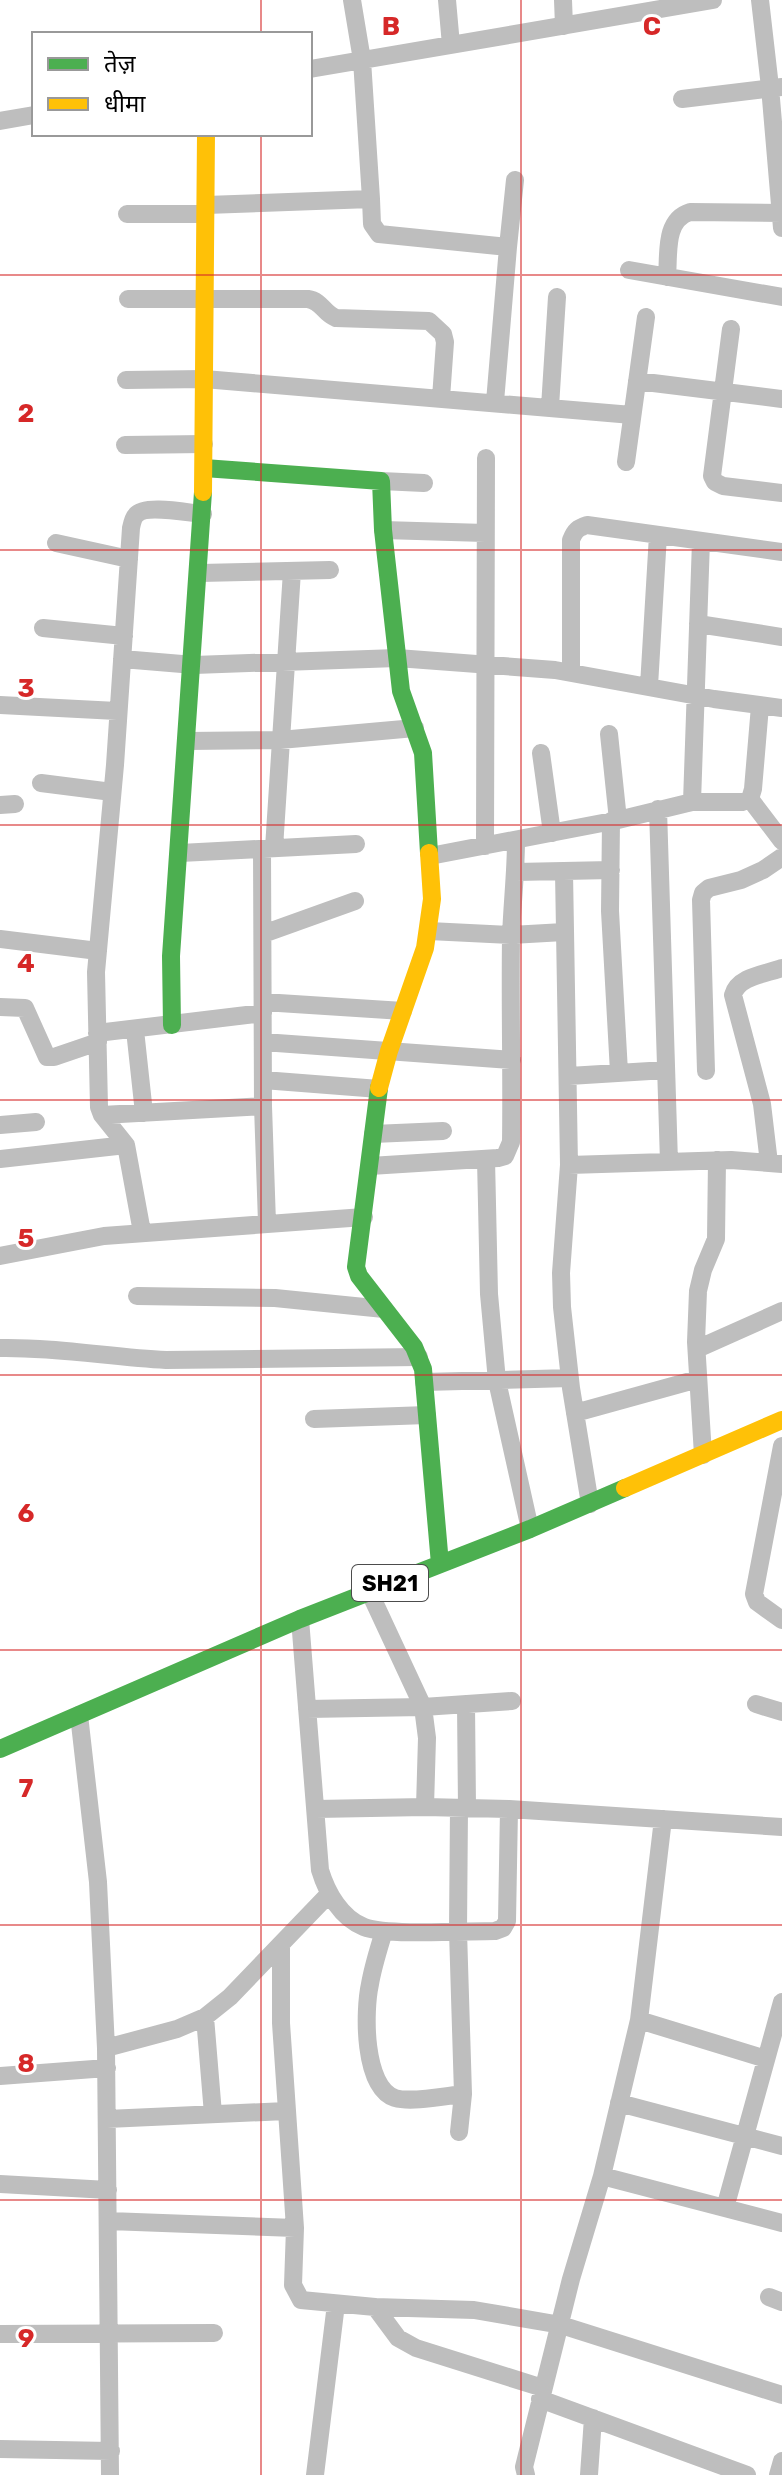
<svg xmlns="http://www.w3.org/2000/svg" width="782" height="2475" font-family="Rubik,'Noto Sans Devanagari',sans-serif">
  <style>
    .lines { fill: none; stroke-linecap: round; stroke-linejoin: round }
    .street { stroke: #bebebe; stroke-width: 18 }
    .fast { stroke: #4caf50; stroke-width: 18 }
    .slow { stroke: #ffc107; stroke-width: 18 }
    .grid { fill: none; stroke: #d62828; stroke-width: 2; stroke-opacity: 0.55 }
    .labels { text-anchor: middle; stroke-width: 6; stroke-linejoin: round; paint-order: stroke }
    .shield { fill: #fff; stroke: #4c4c4c; stroke-width: 2 }
    .shield-label { font-size: 22px; font-weight: bold; fill: #000 }
    .grid-label { font-size: 26px; text-anchor: middle; font-weight: bold; fill: #d62828; stroke: #fff; stroke-width: 6; stroke-linejoin: round; paint-order: stroke }
  </style>
  <rect width="100%" height="100%" fill="#fff"/>
  <g class="lines">
    <!-- street -->
    <path class="street" d="M 352,0 L 362,60 L 371,199
      M 447,0 L 451,45
      M 563,0 L 564,26
      M 760,0 L 770,87 L 782,228
      M 310,69 L 713,0
      M 682,99 L 782,87
      M 0,121 L 34,115
      M 206,205 L 371,199 L 372,224 L 379,234 L 508,247 L 495,402
      M 127,214 L 205,214
      M 508,247 L 515,180
      M 629,270 L 782,297
      M 667,277 C 669,254 664,220 690,212 L 782,213
      M 128,299 L 308,299 C 322,301 323,313 336,318 L 429,321 L 443,334 L 445,342 L 441,398
      M 731,329 L 712,476 L 715,482 L 723,486 L 782,493
      M 126,380 L 204,379 L 632,415
      M 637,381 L 782,399
      M 550,407 L 557,297
      M 125,445 L 204,444
      M 626,462 L 646,317
      M 381,481 L 424,483
      M 383,530 L 485,533
      M 56,543 L 129,559
      M 200,573 L 330,570
      M 698,624 L 782,637
      M 43,628 L 124,636
      M 122,659 L 194,665 L 397,658 L 555,670 L 714,699 L 782,708
      M 571,672 L 571,540 C 575,530 578,528 587,525 L 782,552
      M 649,686 L 658,535
      M 0,705 L 117,711
      M 609,734 L 618,820
      M 188,741 L 280,740 L 415,728
      M 541,753 L 552,833
      M 41,783 L 112,792
      M 750,799 L 782,841
      M 692,802 L 701,541
      M 0,805 L 15,804
      M 658,809 L 669,1162
      M 611,821 L 610,911 L 619,1072
      M 485,846 L 486,458
      M 274,848 L 292,571
      M 262,849 L 263,1106 L 267,1223
      M 180,853 L 356,844
      M 430,856 L 618,820 L 692,802 L 742,802 L 750,799 L 753,789 L 760,706
      M 516,872 L 611,870
      M 564,872 L 569,1165 L 561,1273 L 562,1307 L 571,1388 L 590,1504
      M 429,931 L 511,935 L 564,932
      M 263,934 L 355,901
      M 0,939 L 98,951
      M 263,1002 L 403,1011
      M 0,1007 L 25,1008 L 47,1057 L 54,1057 L 98,1042
      M 135,1030 L 144,1113
      M 97,1033 L 263,1013
      M 263,1042 L 512,1060
      M 706,1071 L 701,900 L 703,893 L 709,888 L 741,880 L 763,870 L 782,857
      M 569,1076 L 666,1070
      M 263,1080 L 379,1089
      M 102,1115 L 263,1106
      M 0,1125 L 36,1122
      M 373,1134 L 443,1131
      M 0,1159 L 126,1145
      M 486,1159 L 489,1294 L 497,1381 L 530,1529
      M 769,1163 L 762,1104 L 733,995 C 738,976 766,974 782,968
      M 569,1165 L 731,1160 L 782,1164
      M 370,1166 L 498,1158 L 505,1156 L 511,1142 C 512,1074 510,1006 511,938 C 512,905 516,873 516,840
      M 142,1232 L 126,1145 L 102,1115 L 99,1107 L 96,972 L 115,765 L 131,528 C 132,523 133,518 136,515 C 145,504 189,513 203,514
      M 0,1256 L 104,1236 L 364,1217
      M 137,1296 L 275,1298 L 384,1309
      M 0,1348 C 56,1347 110,1357 166,1360 L 419,1357
      M 697,1349 L 782,1311
      M 424,1382 L 570,1378
      M 575,1413 L 698,1379
      M 314,1419 L 427,1415
      M 782,1446 L 754,1594 L 757,1602 L 782,1620
      M 703,1455 L 696,1342 L 698,1291 L 703,1270 L 716,1239 L 717,1160
      M 369,1591 L 423,1707 L 427,1738 L 425,1807
      M 300,1619 L 320,1870 C 327,1893 341,1918 364,1927 C 387,1936 466,1931 495,1931 L 503,1928 L 507,1921 L 509,1809
      M 466,1704 L 467,1808
      M 756,1704 L 782,1712
      M 307,1709 L 423,1707 L 512,1701
      M 79,1715 L 98,1882 L 106,2048 L 110,2475
      M 459,1808 L 458,1931 L 463,2094 L 459,2132
      M 316,1809 L 425,1807 L 509,1809 L 782,1827
      M 384,1931 C 379,1948 373,1966 370,1984 C 364,2011 363,2087 395,2098 C 411,2103 445,2096 463,2094
      M 281,1944 L 281,2023 L 295,2228 L 293,2285 L 301,2300 L 375,2307 L 474,2310 L 561,2325 L 782,2395
      M 205,2017 L 213,2114
      M 639,2020 L 766,2059
      M 106,2048 L 177,2029 L 205,2017 L 230,1997 L 329,1894
      M 0,2076 L 107,2068
      M 619,2103 L 782,2146
      M 107,2119 L 286,2111
      M 602,2176 L 782,2223
      M 0,2184 L 108,2190
      M 725,2208 L 782,2002
      M 109,2221 L 295,2228
      M 769,2297 L 782,2302
      M 375,2307 L 398,2338 L 416,2348 L 543,2388
      M 0,2334 L 214,2333
      M 540,2399 L 747,2475
      M 0,2449 L 111,2451
      M 315,2475 L 336,2304
      M 526,2475 L 524,2467 L 571,2279 L 602,2176 L 639,2020 L 663,1819
      M 589,2475 L 593,2418
      M 778,2475 L 782,2461"/>
    <!-- fast -->
    <path class="fast" d="M 204,468 L 381,481 L 383,530 L 401,691 L 423,753 L 429,853
      M 172,1025 L 171,956 L 203,492
      M 379,1088 L 356,1267 L 359,1276 L 414,1347 L 423,1369 L 440,1564
      M 0,1749 L 300,1619 L 530,1529 L 625,1488"/>
    <!-- slow -->
    <path class="slow" d="M 203,492 L 206,134
      M 379,1088 L 389,1051 L 425,948 L 432,899 L 429,853
      M 625,1488 L 782,1420"/>
  </g>
  <!-- grid -->
  <path class="grid" d="M 261,0 L 261,34M 521,0 L 521,2475M 261,134 L 261,2475M 0,275 L 782,275M 0,550 L 782,550M 0,825 L 782,825M 0,1100 L 782,1100M 0,1375 L 782,1375M 0,1650 L 782,1650M 0,1925 L 782,1925M 0,2200 L 782,2200"/>
  <g class="labels">
    <!-- shield labels -->
    <rect class="shield" x="352" y="1565" width="76" height="36" rx="6"/>
    <g class="shield-label">
      <text x="390" y="1591">SH21</text>
    </g>
  </g>
  <g class="grid-label">
    <text x="391" y="35">B</text>
    <text x="652" y="35">C</text>
    <text x="26" y="422">2</text>
    <text x="26" y="697">3</text>
    <text x="26" y="972">4</text>
    <text x="26" y="1247">5</text>
    <text x="26" y="1522">6</text>
    <text x="26" y="1797">7</text>
    <text x="26" y="2072">8</text>
    <text x="26" y="2347">9</text>
  </g>
  <!-- legend -->
  <rect x="32" y="32" width="280" height="104" fill="#ffffff" stroke="#999999" stroke-width="2"/>
  <rect x="48" y="58" width="40" height="12" fill="#4caf50" stroke="#999999" stroke-width="2"/>
  <text x="104" y="72" font-size="24" fill="#000000">तेज़</text>
  <rect x="48" y="98" width="40" height="12" fill="#ffc107" stroke="#999999" stroke-width="2"/>
  <text x="104" y="112" font-size="24" fill="#000000">धीमा</text>
</svg>
